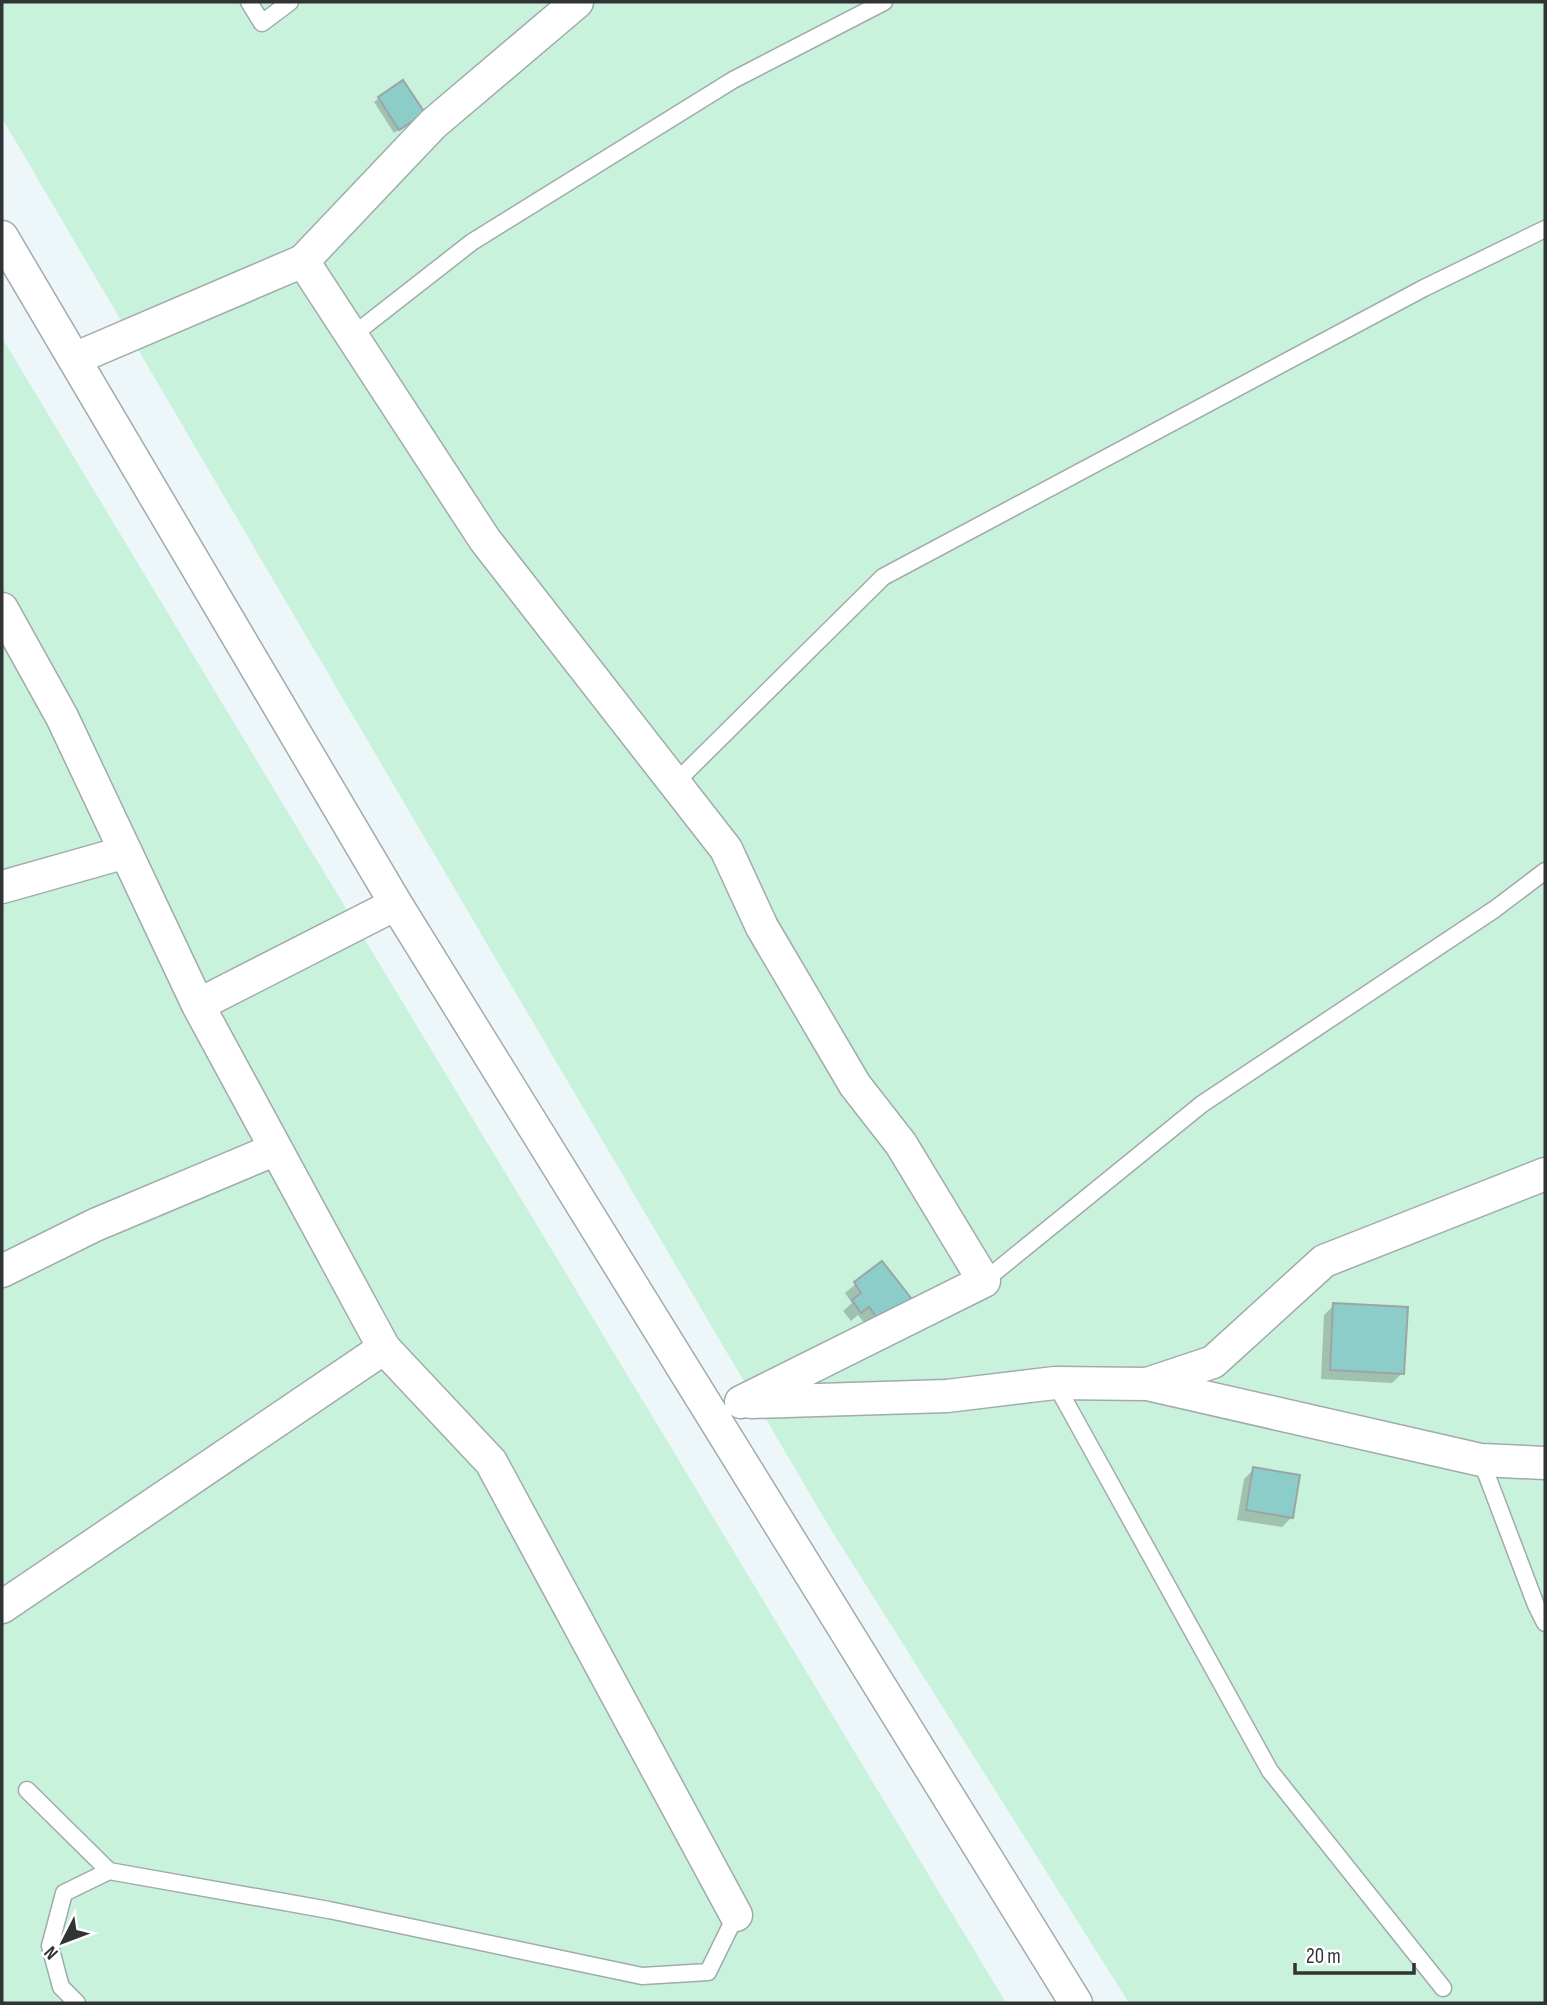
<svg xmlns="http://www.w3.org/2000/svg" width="1547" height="2005" font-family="'Sofia Sans Condensed',sans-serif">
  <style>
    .green { fill: #c8f2db }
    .shadow { fill: #0003 }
    .building { fill: #8cccc9; stroke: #9ca5a5; stroke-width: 2 }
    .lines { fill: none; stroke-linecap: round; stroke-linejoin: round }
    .lane-casing { stroke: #a1aaad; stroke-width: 19 }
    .street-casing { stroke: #a1aaad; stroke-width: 35 }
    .lane { stroke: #fff; stroke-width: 16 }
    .street { stroke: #fff; stroke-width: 32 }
  </style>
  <rect width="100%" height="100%" fill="#edf6f9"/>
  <!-- green -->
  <path class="green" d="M 2,2 L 1545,2 L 1545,2003 L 1129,2003 L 830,1528 L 2,118 Z
    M 2,338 L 1006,2003 L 2,2003 Z"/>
  <!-- shadow -->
  <path class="shadow" d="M 379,98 L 419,117 L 394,133 L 374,102 Z
    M 881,1263 L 908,1298 L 870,1330 L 858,1315 L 851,1321 L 843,1311 L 852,1303 L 845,1293 Z
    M 1334,1305 L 1402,1373 L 1392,1383 L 1321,1379 L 1324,1315 Z
    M 1254,1469 L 1292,1517 L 1282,1527 L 1237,1520 L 1244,1479 Z"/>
  <!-- building -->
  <path class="building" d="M 403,80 L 425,113 L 399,130 L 378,97 Z
    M 882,1261 L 911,1298 L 880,1322 L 869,1307 L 861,1313 L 852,1300 L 861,1293 L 854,1282 Z
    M 1333,1303 L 1408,1307 L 1404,1374 L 1330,1370 Z
    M 1253,1467 L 1300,1475 L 1293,1518 L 1246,1510 Z"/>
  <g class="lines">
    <!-- lane casing -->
    <g class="lane-casing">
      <path id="lane" d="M 249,2 L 262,23 L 290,2
        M 353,335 L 472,242 L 733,80 L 884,2
        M 675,783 L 883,577 L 1424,288 L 1545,229
        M 984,1281 L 1202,1104 L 1495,909 L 1545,871
        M 1055,1383 L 1270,1771 L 1443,1988
        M 1481,1460 L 1536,1605 L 1545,1623
        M 27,1790 L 109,1871 L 329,1910 L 642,1976 L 708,1972 L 736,1915
        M 77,2003 L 61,1987 L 50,1946 L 64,1893 L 109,1871"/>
    </g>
    <!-- street casing -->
    <g class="street-casing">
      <path id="street" d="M 2,237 L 396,904 L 1076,2003
        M 303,261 L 485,540 L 726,849 L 762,927 L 855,1085 L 901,1144 L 984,1281 L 741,1402
        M 74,359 L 303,261 L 433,124 L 577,2
        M 2,609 L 62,717 L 198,1005 L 384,1348 L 491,1462 L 736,1915
        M 2,887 L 126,852
        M 198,1005 L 396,904
        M 2,1271 L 95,1225 L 276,1149
        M 1147,1384 L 1213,1362 L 1324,1261 L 1545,1174
        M 751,1402 L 947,1396 L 1055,1383 L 1147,1384 L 1481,1460 L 1545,1463
        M 2,1607 L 384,1348"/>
    </g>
    <!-- lane -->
    <use href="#lane" class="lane"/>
    <!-- street -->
    <use href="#street" class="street"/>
  </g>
  <!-- border -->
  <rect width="1547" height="2005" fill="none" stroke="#313435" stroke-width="7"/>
  <!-- north arrow -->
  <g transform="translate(63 1942) rotate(228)" stroke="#ffffff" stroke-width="5" paint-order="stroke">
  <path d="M0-5L12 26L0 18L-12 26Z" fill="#313435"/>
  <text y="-10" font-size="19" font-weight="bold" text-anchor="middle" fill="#313435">N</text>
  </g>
  <!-- scale -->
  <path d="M1295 1963v10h119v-10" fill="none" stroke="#313435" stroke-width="3.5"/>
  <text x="1306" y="1963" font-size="21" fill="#313435" stroke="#ffffff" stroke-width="5" paint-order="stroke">20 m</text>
</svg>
